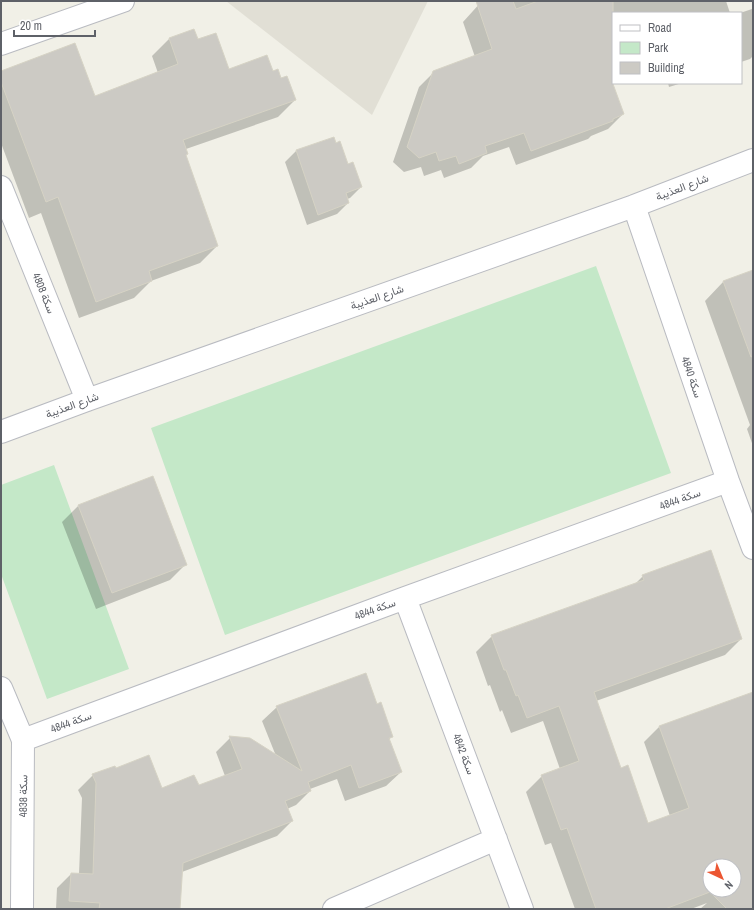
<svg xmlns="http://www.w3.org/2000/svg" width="754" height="910" font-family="'Archivo Narrow',Vazirmatn,sans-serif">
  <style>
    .education { fill: #e1dfd5 }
    .green { fill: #c4e8c8 }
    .shadow { fill: #0003; fill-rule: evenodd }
    .building { fill: #cccac4; stroke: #d6d3c5; fill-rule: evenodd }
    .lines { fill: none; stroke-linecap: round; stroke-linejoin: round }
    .minor-casing { stroke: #b9bbc1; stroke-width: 24 }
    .minor { stroke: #fff; stroke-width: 22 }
    .labels { text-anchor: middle; stroke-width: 3.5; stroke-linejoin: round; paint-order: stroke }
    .street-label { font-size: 11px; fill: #5e6168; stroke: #fff }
  </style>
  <rect width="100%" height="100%" fill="#f1f0e7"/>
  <!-- education -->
  <path class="education" d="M 226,1 L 428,1 L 372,115 Z"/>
  <!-- green -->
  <path class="green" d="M 596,266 L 671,473 L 225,635 L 151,428 Z
    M 54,465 L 129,669 L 47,699 L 1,574 L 1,485 Z"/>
  <!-- shadow -->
  <path class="shadow" d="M 482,1 L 726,1 L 730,13 L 613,13 L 613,69 L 607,71 L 623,114 L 608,129 L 591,136 L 588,139 L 516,165 L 509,147 L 483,156 L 471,168 L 444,178 L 441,170 L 424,176 L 421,167 L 404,172 L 393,162 L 419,87 L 434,72 L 475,57 L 463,22 Z
    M 752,9 L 753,56 L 750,59 L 741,62 L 740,13 Z
    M 194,30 L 197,41 L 228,70 L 272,72 L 281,79 L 295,100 L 278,117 L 186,149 L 185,156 L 217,246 L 200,263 L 151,281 L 134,298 L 79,318 L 41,213 L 29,218 L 1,143 L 1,72 L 95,97 L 158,73 L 152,56 L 169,39 Z
    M 668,83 L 682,83 L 669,87 Z
    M 296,151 L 348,165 L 361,187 L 350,198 L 347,199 L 348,203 L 337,214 L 307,225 L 285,162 Z
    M 753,271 L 753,446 L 747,429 L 750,425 L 705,301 L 723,282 Z
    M 79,505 L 186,564 L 170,580 L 96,609 L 62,522 Z
    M 643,576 L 741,639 L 725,655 L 596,701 L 621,769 L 648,824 L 670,816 L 644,742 L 660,726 L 753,693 L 753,909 L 700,909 L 707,903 L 691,909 L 575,909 L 551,843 L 545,845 L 526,792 L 542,776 L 560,769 L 543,721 L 511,733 L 502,710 L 500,712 L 490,685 L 488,686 L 476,652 L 492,636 L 634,585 ZM 710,866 L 734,866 L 734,890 L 710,890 Z
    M 377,705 L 392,736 L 389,740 L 401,772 L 386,786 L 345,801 L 337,779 L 310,789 L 310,791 L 296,805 L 287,809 L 292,821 L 277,836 L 182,872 L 179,909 L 56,909 L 57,888 L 71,874 L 79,874 L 82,798 L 78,790 L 93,775 L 115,769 L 161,789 L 198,786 L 225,776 L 216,752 L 230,738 L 276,756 L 262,721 L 277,707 Z"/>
  <!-- building -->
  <path class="building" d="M 476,1 L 513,1 L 516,9 L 538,1 L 613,1 L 613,84 L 624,114 L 613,119 L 613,121 L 531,151 L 524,133 L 485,146 L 487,153 L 459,164 L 456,156 L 439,161 L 436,152 L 419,158 L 407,147 L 433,71 L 492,49 Z
    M 194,29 L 198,39 L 216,33 L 229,69 L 267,55 L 273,71 L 278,69 L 281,78 L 287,76 L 296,100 L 183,140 L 188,154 L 186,155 L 218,246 L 149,271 L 152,281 L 96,302 L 58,197 L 46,202 L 1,82 L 1,71 L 75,43 L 95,96 L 178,64 L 169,38 Z
    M 334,137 L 336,143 L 340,141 L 348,164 L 353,162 L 362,187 L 346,193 L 349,203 L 318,215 L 296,150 Z
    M 753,270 L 753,356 L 751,357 L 723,281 Z
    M 153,476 L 187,565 L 112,593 L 78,505 Z
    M 711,550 L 742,639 L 594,692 L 621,768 L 628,765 L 648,823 L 689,808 L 659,726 L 753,692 L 753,909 L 727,909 L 710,892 L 665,909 L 596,909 L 567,828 L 561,830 L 541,775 L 579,761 L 559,706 L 527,718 L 518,695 L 516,696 L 506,670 L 504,670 L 491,635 L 644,580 L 642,575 ZM 710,866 L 734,866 L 734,890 L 710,890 Z
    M 366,673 L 377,704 L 381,702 L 393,737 L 389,738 L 402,772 L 359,788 L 351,765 L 308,782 L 311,791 L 285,801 L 293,821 L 183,863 L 180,909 L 99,909 L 100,903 L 69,901 L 71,873 L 93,874 L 96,783 L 92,774 L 115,766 L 116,768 L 149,755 L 162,788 L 194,775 L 199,785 L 242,769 L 229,736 L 250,738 L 302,771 L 276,706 Z"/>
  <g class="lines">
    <!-- minor casing -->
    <g class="minor-casing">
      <path id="minor" d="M 1,44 L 123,1
        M 1,187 L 87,400
        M 634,206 L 728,481 L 753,548
        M 1,432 L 87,400 L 634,206 L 753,160
        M 405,598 L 522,909
        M 1,688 L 23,740 L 22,909
        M 23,740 L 405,598 L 728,481
        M 334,909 L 496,839"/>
    </g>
    <!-- minor -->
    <use href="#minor" class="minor"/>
  </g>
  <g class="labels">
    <!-- street labels -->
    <g class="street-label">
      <text transform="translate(682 187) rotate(-21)" y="4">شارع العذيبة</text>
      <text transform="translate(44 293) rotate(68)" y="4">سكة 4808</text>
      <text transform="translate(377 297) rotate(-19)" y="4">شارع العذيبة</text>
      <text transform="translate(692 377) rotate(71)" y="4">سكة 4840</text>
      <text transform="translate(72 405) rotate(-20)" y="4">شارع العذيبة</text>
      <text transform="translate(680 499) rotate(-20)" y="4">سكة 4844</text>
      <text transform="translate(375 609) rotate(-20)" y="4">سكة 4844</text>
      <text transform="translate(71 722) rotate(-20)" y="4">سكة 4844</text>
      <text transform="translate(464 754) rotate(69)" y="4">سكة 4842</text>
      <text transform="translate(23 796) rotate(-89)" y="4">سكة 4838</text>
    </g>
  </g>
  <!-- border -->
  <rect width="754" height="910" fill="none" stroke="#5e6168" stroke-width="4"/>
  <!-- legend -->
  <rect x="612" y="12" width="130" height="72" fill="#ffffff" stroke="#bfc0c3"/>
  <rect x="620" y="25" width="20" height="6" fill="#ffffff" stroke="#bfc0c3"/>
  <text x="648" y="32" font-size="12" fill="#5e6168">Road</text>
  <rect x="620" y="42" width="20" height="12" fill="#c4e8c8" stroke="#bfc0c3"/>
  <text x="648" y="52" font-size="12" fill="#5e6168">Park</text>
  <rect x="620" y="62" width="20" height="12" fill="#cccac4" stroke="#bfc0c3"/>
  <text x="648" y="72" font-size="12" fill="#5e6168">Building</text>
  <!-- north arrow -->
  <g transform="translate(722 878) rotate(136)"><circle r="19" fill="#ffffff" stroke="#bfc0c3"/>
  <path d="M0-3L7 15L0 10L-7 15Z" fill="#ec5632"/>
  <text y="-6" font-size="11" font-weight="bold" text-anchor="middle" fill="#5e6168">N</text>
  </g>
  <!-- scale -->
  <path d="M14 30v6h81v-6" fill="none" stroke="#5e6168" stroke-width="2"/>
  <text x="20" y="30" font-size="12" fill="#5e6168" stroke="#ffffff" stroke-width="3" paint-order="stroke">20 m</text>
</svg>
